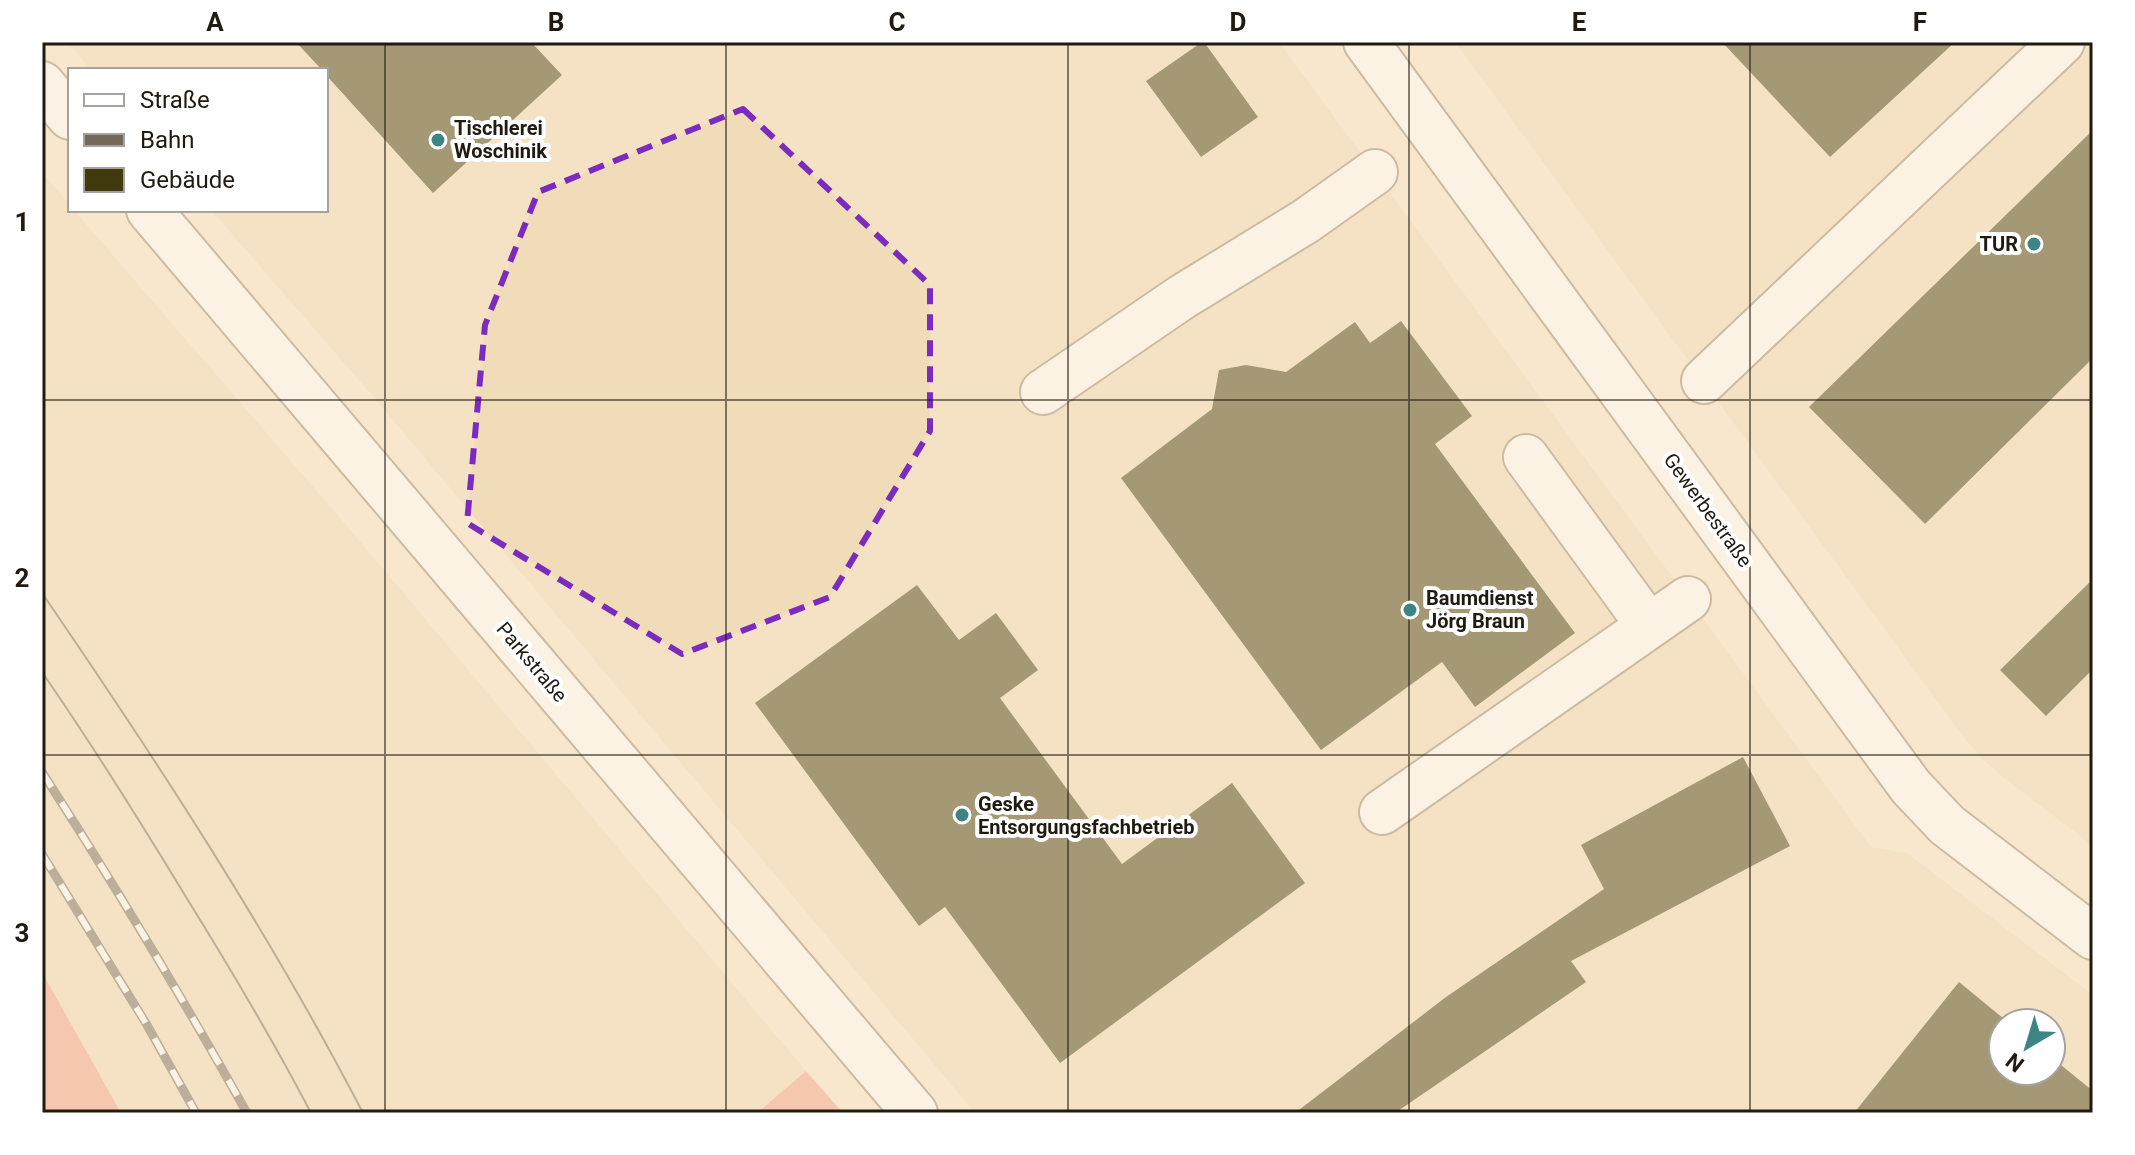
<svg xmlns="http://www.w3.org/2000/svg" width="2135" height="1155" font-family="Roboto,sans-serif">
  <style>
    .built { fill: #f1dcba; fill-rule: evenodd }
    .green { fill: #f2a18b }
    .building { fill: #403a0d }
    .lines { fill: none; stroke-linecap: round; stroke-linejoin: round }
    .minor-casing { stroke: #96876e; stroke-width: 48 }
    .minor { stroke: #fff; stroke-width: 44 }
    .tram { stroke: #746959; stroke-width: 2 }
    .rail-casing { stroke: #746959; stroke-width: 9 }
    .rail { stroke: #fff; stroke-width: 6; stroke-dasharray: 18; stroke-linecap: butt }
    .marked { fill: none; stroke: #7b2cbf; stroke-width: 6; stroke-dasharray: 16 10; stroke-linejoin: round }
    .grid { fill: none; stroke: #201a10; stroke-width: 2; stroke-opacity: 0.55 }
    .poi-dot { fill: #3d8582; stroke: #fff; stroke-width: 3 }
    .labels { text-anchor: middle; stroke-width: 8; stroke-linejoin: round; paint-order: stroke }
    .poi-label { font-size: 20px; font-weight: bold; fill: #201a10; stroke: #fff; text-anchor: start }
    .street-label { font-size: 20px; fill: #201a10; stroke: #fff }
    .neatline { fill: none; stroke: #201a10; stroke-width: 3 }
    .grid-label { font-size: 26px; text-anchor: middle; font-weight: bold; fill: #201a10 }
  </style>
  <rect width="100%" height="100%" fill="#f8e7cc"/>
  <!-- built -->
  <path class="built" d="M 67,42 L 1279,42 L 1871,847 L 1907,853 L 2093,995 L 2093,1113 L 975,1113 L 370,393 L 211,210 L 326,210 L 326,70 L 91,70 ZM 2003,1023 L 2051,1023 L 2051,1071 L 2003,1071 Z
    M 1455,42 L 2093,42 L 2093,846 L 2005,779 L 1983,760 L 1964,738 Z
    M 42,172 L 70,205 L 70,210 L 74,210 L 347,526 L 806,1071 L 757,1113 L 121,1113 L 42,972 Z"/>
  <!-- green -->
  <path class="green" d="M 42,972 L 121,1113 L 42,1113 Z
    M 806,1071 L 843,1113 L 757,1113 Z"/>
  <!-- building -->
  <path class="building" d="M 296,42 L 531,42 L 562,75 L 433,193 L 326,75 L 326,70 L 322,70 Z
    M 1202,42 L 1204,42 L 1258,117 L 1201,157 L 1146,81 Z
    M 1722,42 L 1955,42 L 1830,157 Z
    M 2093,130 L 2093,358 L 1925,524 L 1809,407 Z
    M 1401,321 L 1472,416 L 1435,444 L 1575,633 L 1475,707 L 1442,662 L 1321,750 L 1121,478 L 1212,409 L 1219,370 L 1246,365 L 1286,372 L 1355,322 L 1370,343 Z
    M 2093,579 L 2093,669 L 2046,716 L 2000,670 Z
    M 917,585 L 959,640 L 996,613 L 1038,670 L 1000,698 L 1122,864 L 1232,783 L 1305,883 L 1060,1063 L 945,907 L 919,926 L 755,703 Z
    M 1743,757 L 1790,846 L 1571,961 L 1586,982 L 1395,1113 L 1295,1113 L 1446,997 L 1604,889 L 1581,845 Z
    M 1959,982 L 2009,1023 L 2003,1023 L 2003,1071 L 2051,1071 L 2051,1057 L 2093,1091 L 2093,1113 L 1854,1113 Z"/>
  <g class="lines">
    <!-- minor casing -->
    <g class="minor-casing">
      <path id="minor" d="M 1366,42 L 1911,787 L 1947,825 L 2093,937
        M 42,84 L 70,117
        M 149,210 L 915,1113
        M 1704,381 L 2062,42
        M 1043,392 L 1182,297 L 1306,221 L 1375,172
        M 1526,457 L 1649,626
        M 1382,812 L 1688,599"/>
    </g>
    <!-- minor -->
    <use href="#minor" class="minor"/>
    <!-- tram -->
    <path class="tram" d="M 42,593 C 157,761 269,932 363,1113
      M 42,672 C 93,746 140,821 186,897 C 230,968 273,1040 311,1113"/>
    <!-- rail casing -->
    <g class="rail-casing">
      <path id="rail" d="M 42,772 C 114,884 182,997 247,1113
        M 42,854 L 147,1025 L 196,1113"/>
    </g>
    <!-- rail -->
    <use href="#rail" class="rail"/>
  </g>
  <!-- marked area -->
  <path d="M0 0H2135V1155H0ZM 743,109 L 930,285 L 930,431 L 830,597 L 682,654 L 467,523 L 485,325 L 538,192 Z" fill="#f8e7cc" fill-opacity=".55" fill-rule="evenodd"/>
  <path class="marked" d="M 743,109 L 930,285 L 930,431 L 830,597 L 682,654 L 467,523 L 485,325 L 538,192 Z"/>
  <!-- grid -->
  <path class="grid" d="M 385,42 L 385,1113M 726,42 L 726,1113M 1068,42 L 1068,1113M 1409,42 L 1409,1113M 1750,42 L 1750,1113M 42,400 L 2093,400M 42,755 L 2093,755"/>
  <!-- markers -->
  <g class="poi-dot">
    <circle cx="438" cy="140" r="8"/>
    <circle cx="2034" cy="244" r="8"/>
    <circle cx="1410" cy="610" r="8"/>
    <circle cx="962" cy="815" r="8"/>
  </g>
  <g class="labels">
    <!-- poi labels -->
    <g class="poi-label">
      <text x="454" y="135">Tischlerei<tspan x="454" dy="23">Woschinik</tspan></text>
      <text x="2018" y="251" text-anchor="end">TUR</text>
      <text x="1426" y="605">Baumdienst<tspan x="1426" dy="23">Jörg Braun</tspan></text>
      <text x="978" y="811">Geske<tspan x="978" dy="23">Entsorgungsfachbetrieb</tspan></text>
    </g>
    <!-- street labels -->
    <g class="street-label">
      <text transform="translate(1708 510) rotate(54)" y="7">Gewerbestraße</text>
      <text transform="translate(532 662) rotate(50)" y="7">Parkstraße</text>
    </g>
  </g>
  <!-- border -->
  <rect width="2135" height="1155" fill="none" stroke="#ffffff" stroke-width="88"/>
  <!-- legend -->
  <rect x="68" y="68" width="260" height="144" fill="#ffffff" stroke="#a6a39f" stroke-width="2"/>
  <rect x="84" y="94" width="40" height="12" fill="#ffffff" stroke="#a6a39f" stroke-width="2"/>
  <text x="140" y="108" font-size="24" fill="#201a10">Straße</text>
  <rect x="84" y="134" width="40" height="12" fill="#746959" stroke="#a6a39f" stroke-width="2"/>
  <text x="140" y="148" font-size="24" fill="#201a10">Bahn</text>
  <rect x="84" y="168" width="40" height="24" fill="#403a0d" stroke="#a6a39f" stroke-width="2"/>
  <text x="140" y="188" font-size="24" fill="#201a10">Gebäude</text>
  <!-- north arrow -->
  <g transform="translate(2027 1047) rotate(218)"><circle r="38" fill="#ffffff" stroke="#a6a39f" stroke-width="2"/>
  <path d="M0-6L14 30L0 20L-14 30Z" fill="#3d8582"/>
  <text y="-12" font-size="22" font-weight="bold" text-anchor="middle" fill="#201a10">N</text>
  </g>
  <rect x="44" y="44" width="2047" height="1067" class="neatline"/>
  <g class="grid-label">
    <text x="215" y="31">A</text>
    <text x="556" y="31">B</text>
    <text x="897" y="31">C</text>
    <text x="1238" y="31">D</text>
    <text x="1579" y="31">E</text>
    <text x="1920" y="31">F</text>
    <text x="22" y="231">1</text>
    <text x="22" y="587">2</text>
    <text x="22" y="942">3</text>
  </g>
</svg>
